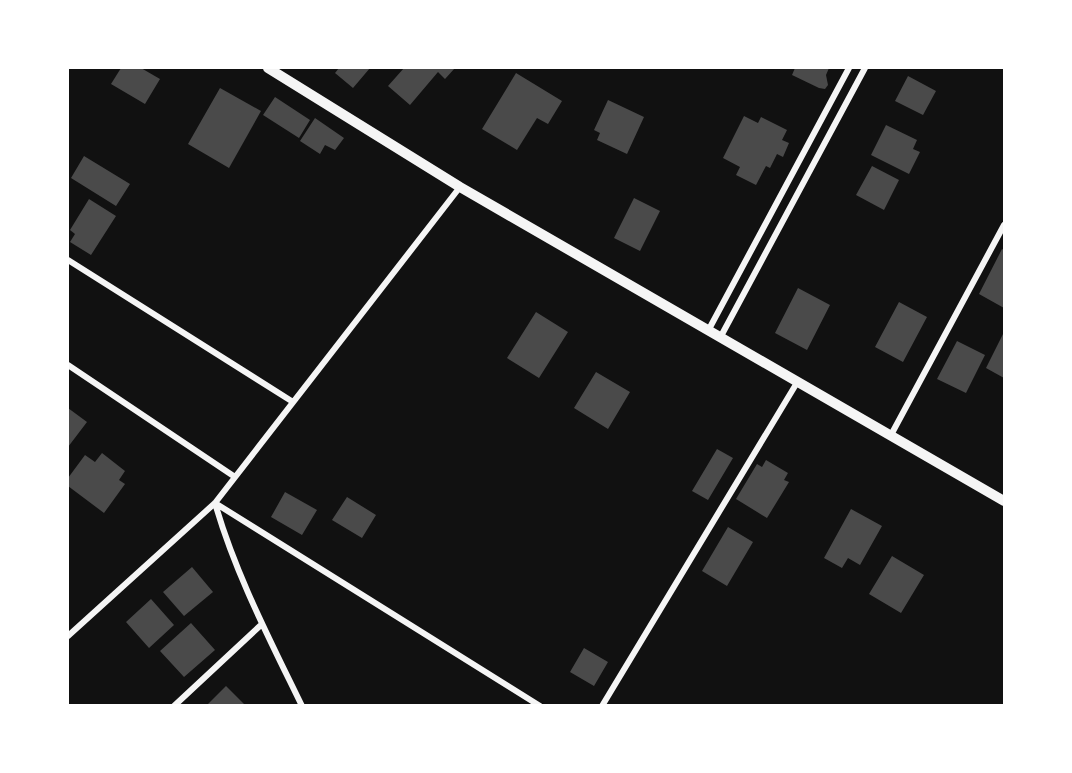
<svg xmlns="http://www.w3.org/2000/svg" width="1072" height="773" font-family="'Roboto Condensed',sans-serif">
  <style>
    .building { fill: #4a4a4a }
    .lines { fill: none; stroke-linecap: round; stroke-linejoin: round }
    .minor { stroke: #f5f5f5; stroke-width: 6 }
    .tertiary { stroke: #f5f5f5; stroke-width: 10 }
  </style>
  <rect width="100%" height="100%" fill="#111"/>
  <!-- building -->
  <path class="building" d="M 121,68 L 141,68 L 160,79 L 145,104 L 111,84 Z
    M 339,68 L 370,68 L 353,88 L 335,73 Z
    M 404,68 L 455,68 L 445,79 L 438,72 L 410,105 L 388,86 Z
    M 795,68 L 829,68 L 826,75 L 828,85 L 825,89 L 819,88 L 792,75 Z
    M 516,73 L 562,101 L 548,124 L 537,118 L 517,150 L 482,129 Z
    M 908,76 L 936,91 L 923,115 L 895,101 Z
    M 220,88 L 261,111 L 229,168 L 188,144 Z
    M 275,97 L 310,120 L 299,138 L 263,115 Z
    M 608,100 L 644,117 L 627,154 L 597,140 L 600,133 L 594,130 Z
    M 744,116 L 758,123 L 761,117 L 787,130 L 782,140 L 789,143 L 783,157 L 777,154 L 770,168 L 766,166 L 756,185 L 736,175 L 740,167 L 723,158 Z
    M 315,118 L 344,138 L 335,150 L 325,145 L 320,154 L 300,141 Z
    M 886,125 L 917,140 L 913,149 L 920,152 L 909,174 L 871,155 Z
    M 84,156 L 130,184 L 116,206 L 71,178 Z
    M 872,166 L 899,180 L 884,210 L 856,195 Z
    M 634,198 L 660,211 L 640,251 L 614,238 Z
    M 89,199 L 116,216 L 91,255 L 70,242 L 75,234 L 70,230 Z
    M 1002,249 L 1004,250 L 1004,308 L 979,294 Z
    M 798,288 L 830,305 L 807,350 L 775,333 Z
    M 899,302 L 927,317 L 903,362 L 875,347 Z
    M 536,312 L 568,332 L 539,378 L 507,358 Z
    M 1004,332 L 1004,378 L 986,368 Z
    M 957,341 L 985,355 L 966,393 L 937,379 Z
    M 596,372 L 630,392 L 608,429 L 574,408 Z
    M 68,408 L 87,422 L 68,447 Z
    M 717,449 L 733,458 L 708,500 L 692,491 Z
    M 102,453 L 125,471 L 119,480 L 125,484 L 104,513 L 68,486 L 68,478 L 85,455 L 95,462 Z
    M 766,460 L 788,473 L 784,480 L 789,482 L 767,518 L 736,499 L 757,464 L 762,467 Z
    M 285,492 L 317,510 L 302,535 L 271,517 Z
    M 347,497 L 376,515 L 362,538 L 332,520 Z
    M 851,509 L 882,526 L 860,565 L 848,558 L 842,568 L 824,558 Z
    M 728,527 L 753,542 L 727,586 L 702,571 Z
    M 892,556 L 924,575 L 901,613 L 869,594 Z
    M 192,567 L 213,592 L 184,616 L 163,592 Z
    M 151,599 L 174,625 L 149,648 L 126,622 Z
    M 191,623 L 215,650 L 184,677 L 160,651 Z
    M 584,648 L 608,662 L 594,686 L 570,672 Z
    M 226,686 L 246,706 L 206,706 Z"/>
  <g class="lines">
    <!-- minor -->
    <path class="minor" d="M 68,260 L 293,402
      M 708,331 L 849,68
      M 720,338 L 865,68
      M 68,365 L 235,477
      M 891,435 L 1004,225
      M 215,503 L 540,706
      M 215,503 C 235,573 270,640 302,706
      M 68,636 L 215,503 L 460,187
      M 174,706 L 262,624
      M 602,706 L 798,381"/>
    <!-- tertiary -->
    <path class="tertiary" d="M 268,68 L 460,187 L 1004,501"/>
  </g>
  <!-- border -->
  <rect width="1072" height="773" fill="none" stroke="#ffffff" stroke-width="138"/>
</svg>
